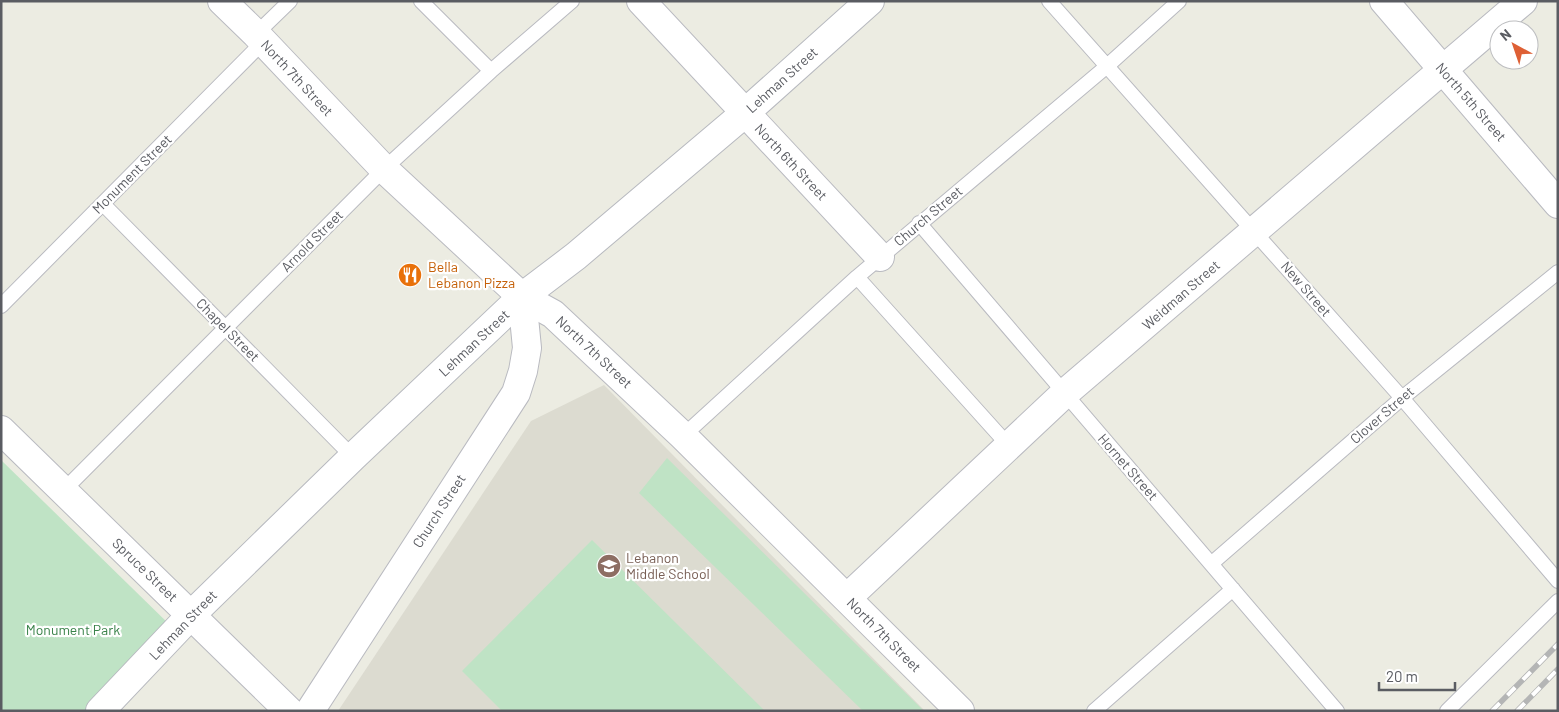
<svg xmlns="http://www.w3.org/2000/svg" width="1559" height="712" font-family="Barlow,sans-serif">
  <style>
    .education { fill: #dcdbd0 }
    .green { fill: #bfe3c5 }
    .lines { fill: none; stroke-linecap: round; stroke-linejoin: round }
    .service-casing { stroke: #b9bac0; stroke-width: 16 }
    .minor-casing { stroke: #b9bac0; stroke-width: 30 }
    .tertiary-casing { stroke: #b9bac0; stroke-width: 30 }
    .secondary-casing { stroke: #b7b9bf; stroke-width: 30 }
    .service { stroke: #fff; stroke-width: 14 }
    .minor { stroke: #fff; stroke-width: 28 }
    .tertiary { stroke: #fff; stroke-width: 28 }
    .secondary { stroke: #fff; stroke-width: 28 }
    .rail-casing { stroke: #b4b5b5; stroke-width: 5.5 }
    .rail { stroke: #fff; stroke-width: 4; stroke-dasharray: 11; stroke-linecap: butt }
    .labels { text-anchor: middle; stroke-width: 4.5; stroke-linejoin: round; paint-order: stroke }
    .street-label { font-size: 14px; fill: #5a5c62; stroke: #fff }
    .food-label { font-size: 14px; fill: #c56008; stroke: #fff; text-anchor: start }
    .education-label { font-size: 14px; fill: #785e54; stroke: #fff; text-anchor: start }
    .park-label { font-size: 14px; fill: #398249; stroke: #fff }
  </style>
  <rect width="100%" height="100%" fill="#ecece2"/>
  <!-- education -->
  <path class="education" d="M 604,385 L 925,711 L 338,711 L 531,421 Z"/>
  <!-- green -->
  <path class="green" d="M 667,458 L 924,711 L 925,711 L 863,711 L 639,493 Z
    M 1,460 L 173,628 L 93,711 L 1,711 Z
    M 592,540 L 765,711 L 502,711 L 462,671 Z"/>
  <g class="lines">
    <!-- service casing -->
    <g class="service-casing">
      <path id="service" d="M 421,1 L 491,71
        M 1049,1 L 1402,398 L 1558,581
        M 256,34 L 290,1
        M 103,204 L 353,457
        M 919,223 L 1337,711
        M 857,277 L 1009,446
        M 1,306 L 263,42
        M 683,436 L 857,277 L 1106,67 L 1179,1
        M 63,491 L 384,169 L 491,71 L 572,1
        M 1211,564 L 1402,398 L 1558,272
        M 1094,711 L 1233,589
        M 1447,711 L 1558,601"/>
    </g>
    <!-- minor casing -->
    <g class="minor-casing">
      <path id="minor" d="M 641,1 L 880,257
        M 1384,1 L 1558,204
        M 1,430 L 289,711
        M 847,598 L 1065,393 L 1523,1
        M 310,711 L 516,393 L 523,371 L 527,348 L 522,297"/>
    </g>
    <!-- tertiary casing -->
    <g class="tertiary-casing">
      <path id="tertiary" d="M 222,1 L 256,34 L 384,169 L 522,297 L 553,314 L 683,436 L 960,711"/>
    </g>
    <!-- secondary casing -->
    <g class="secondary-casing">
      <path id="secondary" d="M 100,711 L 191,615 L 353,457 L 522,297 L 576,256 L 745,113 L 870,1"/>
    </g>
    <!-- service -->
    <use href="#service" class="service"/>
    <!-- minor -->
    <use href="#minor" class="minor"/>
    <!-- tertiary -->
    <use href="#tertiary" class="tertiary"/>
    <!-- secondary -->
    <use href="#secondary" class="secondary"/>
    <!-- rail casing -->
    <g class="rail-casing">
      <path id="rail" d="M 1492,711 L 1558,644
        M 1517,711 L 1558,669"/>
    </g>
    <!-- rail -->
    <use href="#rail" class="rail"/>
  </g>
  <!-- icons -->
  <defs>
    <g id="restaurant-disc" transform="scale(1.25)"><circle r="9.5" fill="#e8710a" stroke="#fff"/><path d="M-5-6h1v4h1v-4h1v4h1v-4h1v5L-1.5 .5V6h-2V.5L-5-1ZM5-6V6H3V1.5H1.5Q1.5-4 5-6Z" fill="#fff"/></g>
    <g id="school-disc" transform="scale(1.25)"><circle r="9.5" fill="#8d6e63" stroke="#fff"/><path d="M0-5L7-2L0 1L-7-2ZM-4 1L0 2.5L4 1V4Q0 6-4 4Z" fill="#fff"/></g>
  </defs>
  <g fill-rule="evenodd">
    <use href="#restaurant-disc" x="410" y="275"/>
    <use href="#school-disc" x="609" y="566"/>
  </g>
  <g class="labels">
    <!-- street labels -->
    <g class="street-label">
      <text transform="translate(297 78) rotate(47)" y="5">North 7th Street</text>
      <text transform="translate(782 80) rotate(-42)" y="5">Lehman Street</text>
      <text transform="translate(1471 102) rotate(49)" y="5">North 5th Street</text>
      <text transform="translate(791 162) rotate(47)" y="5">North 6th Street</text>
      <text transform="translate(132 174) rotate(-45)" y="5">Monument Street</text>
      <text transform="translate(928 216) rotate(-40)" y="5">Church Street</text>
      <text transform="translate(312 241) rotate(-45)" y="5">Arnold Street</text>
      <text transform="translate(1306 289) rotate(49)" y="5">New Street</text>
      <text transform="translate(1181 295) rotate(-41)" y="5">Weidman Street</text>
      <text transform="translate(228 330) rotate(45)" y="5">Chapel Street</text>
      <text transform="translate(474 343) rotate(-43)" y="5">Lehman Street</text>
      <text transform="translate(594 352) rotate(43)" y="5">North 7th Street</text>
      <text transform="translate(1382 415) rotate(-41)" y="5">Clover Street</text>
      <text transform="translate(1128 467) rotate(49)" y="5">Hornet Street</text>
      <text transform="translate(439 511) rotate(-57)" y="5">Church Street</text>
      <text transform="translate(145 570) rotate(44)" y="5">Spruce Street</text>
      <text transform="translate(183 625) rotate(-46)" y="5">Lehman Street</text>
      <text transform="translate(884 635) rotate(45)" y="5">North 7th Street</text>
    </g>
    <!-- food labels -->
    <g class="food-label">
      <text x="428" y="272">Bella<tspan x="428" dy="16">Lebanon Pizza</tspan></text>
    </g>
    <!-- education labels -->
    <g class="education-label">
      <text x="626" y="563">Lebanon<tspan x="626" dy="16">Middle School</tspan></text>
    </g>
    <!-- park labels -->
    <g class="park-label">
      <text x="73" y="635">Monument Park</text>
    </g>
  </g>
  <!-- border -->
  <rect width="1559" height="712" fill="none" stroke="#5a5c62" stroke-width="5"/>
  <!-- north arrow -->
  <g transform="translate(1514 45) rotate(320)"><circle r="24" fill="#ffffff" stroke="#bdbec0"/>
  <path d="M0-4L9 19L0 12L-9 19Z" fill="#de6035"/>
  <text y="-8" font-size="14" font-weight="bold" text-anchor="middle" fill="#5a5c62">N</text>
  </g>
  <!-- scale -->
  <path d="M1379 682v8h76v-8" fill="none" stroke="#5a5c62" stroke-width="2.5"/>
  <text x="1386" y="682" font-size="15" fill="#5a5c62" stroke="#ffffff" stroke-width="4" paint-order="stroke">20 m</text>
</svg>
